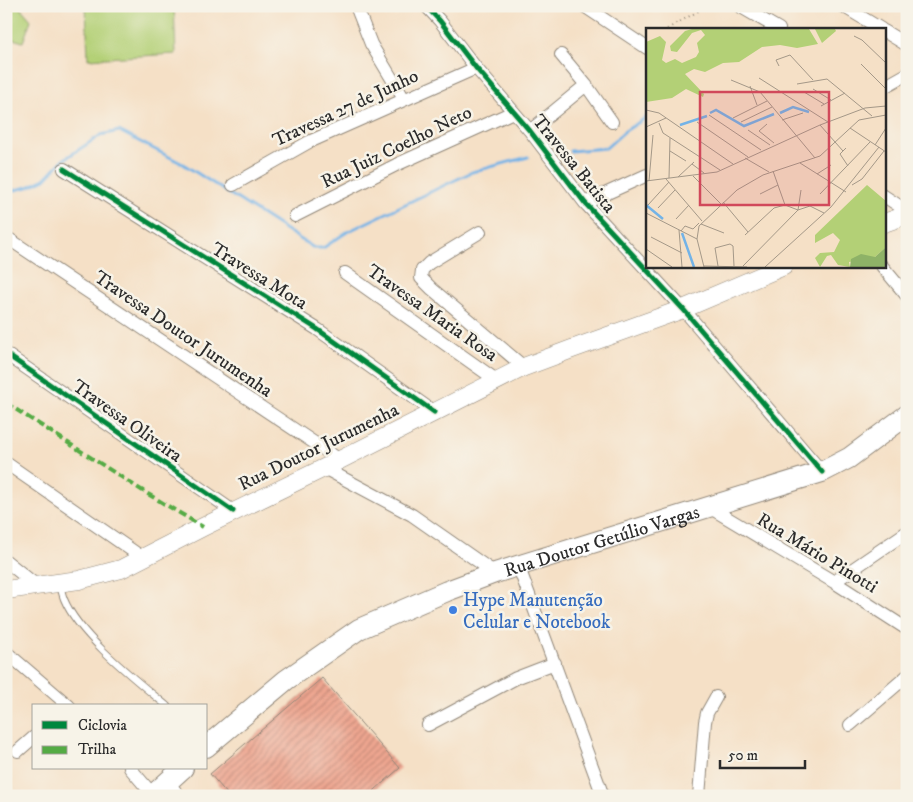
<svg xmlns="http://www.w3.org/2000/svg" width="913" height="802" font-family="'IM FELL DW Pica',serif">
  <style>
    .grass { fill: #b3d076; stroke: #6f7e50 }
    .lines { fill: none; stroke-linecap: round; stroke-linejoin: round }
    .stream { stroke: #73b3e7; stroke-width: 3 }
    .building { fill: url(#building-hatch) }
    .lane-casing { stroke: #908678; stroke-width: 8 }
    .street-casing { stroke: #908678; stroke-width: 14 }
    .secondary-casing { stroke: #908678; stroke-width: 19 }
    .primary-casing { stroke: #908678; stroke-width: 22 }
    .path { stroke: #908678; stroke-width: 2; stroke-dasharray: 1 4; stroke-linecap: butt }
    .lane { stroke: #fff; stroke-width: 6 }
    .street { stroke: #fff; stroke-width: 12 }
    .secondary { stroke: #fff; stroke-width: 18 }
    .primary { stroke: #fff; stroke-width: 20 }
    .quiet { stroke: #54ab44; stroke-width: 4; stroke-dasharray: 8 4; stroke-linecap: butt }
    .cycleway-casing { stroke: #f7f3e8; stroke-width: 8 }
    .cycleway { stroke: #00873e; stroke-width: 5 }
    .shop-dot { fill: #3f7fe0; stroke: #f7f3e8; stroke-width: 2 }
    .labels { text-anchor: middle; stroke-width: 5; stroke-linejoin: round; paint-order: stroke }
    .street-label { font-size: 19px; fill: #2b2b2b; stroke: #f7f3e8 }
    .shop-label { font-size: 19px; fill: #366cbe; stroke: #f7f3e8; text-anchor: start }
    .inset-river { fill: none; stroke: #73b3e7; stroke-width: 2.5 }
    .inset-road { fill: none; stroke: #a49888; stroke-width: 1 }
    .view { fill: #d1495b; fill-opacity: 0.15; stroke: #d1495b; stroke-width: 2.5 }
    .inset-edge { fill: none; stroke: #2b2b2b; stroke-width: 2.5 }
  </style>
  <defs>
    <pattern id="building-hatch" width="6" height="6" patternUnits="userSpaceOnUse" patternTransform="scale(1.25)"><rect width="6" height="6" fill="#eea690"/><path d="M-1 1l2-2M0 6l6-6M5 7l2-2" fill="none" stroke="#c18776"/></pattern>
  </defs>
  <rect width="100%" height="100%" fill="#f7f3e8"/>
  <filter id="ink" filterUnits="userSpaceOnUse"><feTurbulence type="fractalNoise" baseFrequency=".02" numOctaves="2"/><feDisplacementMap in="SourceGraphic" scale="10" xChannelSelector="R" yChannelSelector="G"/><feConvolveMatrix kernelMatrix="1 2 1 2 8 2 1 2 1" color-interpolation-filters="sRGB"/></filter>
  <filter id="wash" filterUnits="userSpaceOnUse"><feTurbulence type="fractalNoise" baseFrequency=".0096" numOctaves="4" result="noise"/><feDisplacementMap in="SourceGraphic" scale="20" xChannelSelector="R" yChannelSelector="G"/><feGaussianBlur stdDeviation="1.12" result="paint"/><feColorMatrix in="noise" values="0 0 0 0 0 0 0 0 0 0 0 0 0 0 0 0 0 1.4 0 .05"/><feComposite in="paint" operator="in"/></filter>
  <g filter="url(#wash)">
    <rect width="100%" height="100%" fill="#f5e0c6"/>
    <!-- grass -->
    <path class="grass" d="M 6,6 L 19,6 L 31,20 L 23,42 L 6,37 Z
      M 86,6 L 174,6 L 176,54 L 88,59 Z"/>
    <g class="lines">
      <!-- stream -->
      <path class="stream" d="M 570,151 L 606,148 L 625,131 L 647,117
        M 6,192 L 28,187 L 45,179 L 63,160 L 101,135 L 119,131 L 183,164 L 314,248 L 323,248 L 347,232 L 472,172 L 528,157"/>
    </g>
    <g id="blocks">
      <!-- building -->
      <path class="building" d="M 322,678 L 400,768 L 368,796 L 229,796 L 210,774 Z"/>
    </g>
  </g>
  <g filter="url(#ink)">
    <use href="#blocks" fill-opacity="0" stroke="#908678" stroke-width="1"/>
    <g class="lines">
      <!-- lane casing -->
      <g class="lane-casing">
        <path id="lane" d="M 60,584 C 61,589 62,594 64,599 C 79,636 136,680 167,706"/>
      </g>
      <!-- street casing -->
      <g class="street-casing">
        <path id="street" d="M 356,6 L 371,44 L 404,99
          M 426,6 L 440,21 L 476,68 L 530,131 L 585,203 L 683,309 L 822,472
          M 584,6 L 647,48
          M 843,6 L 881,29
          M 741,7 L 779,29
          M 884,31 L 907,45
          M 561,55 L 586,85 L 612,122
          M 884,87 L 907,74
          M 530,131 L 586,85
          M 64,169 L 317,329 L 434,412
          M 233,185 L 309,142 L 476,68
          M 884,196 L 907,211
          M 585,203 L 647,175
          M 295,216 L 398,164 L 513,112
          M 480,232 L 429,263 L 422,270 L 421,278 L 432,289 L 524,367
          M 6,237 L 340,460
          M 882,266 L 907,296
          M 345,273 L 499,382
          M 6,354 L 233,511
          M 6,463 L 143,558
          M 324,468 L 412,515 L 495,573
          M 709,507 L 834,582 L 907,629
          M 6,561 L 37,586
          M 518,565 L 603,796
          M 834,582 L 907,532
          M 6,652 L 69,706
          M 428,725 L 516,678 L 555,663
          M 850,725 L 907,676
          M 18,751 L 34,737
          M 130,768 L 153,795
          M 168,782 L 179,796
          M 699,796 L 705,722 L 707,713 L 716,697"/>
      </g>
      <!-- secondary casing -->
      <g class="secondary-casing">
        <path id="secondary" d="M 884,223 L 907,215
          M 6,590 L 79,580 L 121,569 L 203,527 L 324,468 L 524,367 L 572,349 L 683,309 L 784,266"/>
      </g>
      <!-- primary casing -->
      <g class="primary-casing">
        <g id="primary">
          <path id="s1" d="M 206,747 L 286,680 L 359,629 L 447,591 L 495,573 L 822,472 L 849,458 L 907,415"/>
          <path d="M 152,796 L 183,768"/>
        </g>
      </g>
      <!-- path -->
      <path class="path" d="M 667,29 L 707,6"/>
      <!-- lane -->
      <use href="#lane" class="lane"/>
      <!-- street -->
      <use href="#street" class="street"/>
      <!-- secondary -->
      <use href="#secondary" class="secondary"/>
      <!-- primary -->
      <use href="#primary" class="primary"/>
      <!-- quiet -->
      <path class="quiet" d="M 6,403 L 143,491 L 203,527"/>
      <!-- cycleway casing -->
      <g class="cycleway-casing">
        <path id="cycleway" d="M 426,6 L 440,21 L 476,68 L 530,131 L 585,203 L 683,309 L 822,472
          M 64,169 L 317,329 L 434,412
          M 6,354 L 233,511"/>
      </g>
      <!-- cycleway -->
      <use href="#cycleway" class="cycleway"/>
    </g>
  </g>
  <!-- markers -->
  <circle class="shop-dot" cx="453" cy="610" r="5"/>
  <g class="labels">
    <!-- street labels -->
    <g class="street-label">
      <text transform="translate(345 107) rotate(-25)" y="7">Travessa 27 de Junho</text>
      <text transform="translate(396 146) rotate(-26)" y="7">Rua Juiz Coelho Neto</text>
      <text transform="translate(575 163) rotate(51)" y="7">Travessa Batista</text>
      <text transform="translate(260 275) rotate(32)" y="7">Travessa Mota</text>
      <text transform="translate(433 312) rotate(35)" y="7">Travessa Maria Rosa</text>
      <text transform="translate(184 333) rotate(34)" y="7">Travessa Doutor Jurumenha</text>
      <text transform="translate(128 420) rotate(35)" y="7">Travessa Oliveira</text>
      <text transform="translate(318 446) rotate(-26)" y="7">Rua Doutor Jurumenha</text>
      <text dy="7" stroke="none"><textPath href="#s1" startOffset="452">Rua Doutor Getúlio Vargas</textPath></text>
      <text transform="translate(818 552) rotate(31)" y="7">Rua Mário Pinotti</text>
    </g>
    <!-- shop labels -->
    <g class="shop-label">
      <text x="463" y="606">Hype Manutenção<tspan x="463" dy="22">Celular e Notebook</tspan></text>
    </g>
  </g>
  <!-- overview -->
  <g transform="translate(646 28)">
    <rect width="240" height="240" fill="#f5e0c6"/>
    <path d="M 46,1 L 163,1 L 172,16 L 151,20 L 134,17 L 116,19 L 93,34 L 77,35 L 59,44 L 48,41 L 39,46 L 58,66 L 57,69 L 40,61 L 26,70 L 0,74 L 0,14 L 14,8 L 20,14 L 16,32 L 20,35 L 29,31 L 36,35 L 50,29 L 53,24 L 51,15 L 59,7 L 55,2 L 46,5 L 31,24 L 25,23 L 24,18 L 39,3 ZM 221,157 L 240,173 L 240,219 L 229,229 L 203,234 L 204,239 L 192,237 L 185,227 L 181,228 L 174,239 L 169,230 L 174,225 L 188,224 L 194,212 L 187,205 L 169,215 L 169,207 Z" fill="#b3d076"/>
    <path d="M 240,219 L 240,239 L 204,239 L 205,231 L 215,226 L 229,229 Z" fill="#8eb267"/>
    <path d="M 169,1 L 189,1 L 190,3 L 176,15 Z" fill="#b3d076"/>
    <path class="inset-river" d="M 64,85 L 70,82 L 98,98 L 128,86M 134,85 L 147,79 L 163,84M 34,97 L 61,88M 0,177 L 17,191M 36,205 L 48,239"/>
    <path class="inset-road" d="M 208,8 L 216,12 L 240,35M 215,36 L 240,61M 133,38 L 130,32 L 144,27 L 167,52M 113,50 L 182,94M 85,52 L 114,64 L 169,130M 151,56 L 181,51 L 226,88M 104,58 L 111,77M 167,61 L 185,72M 158,64 L 178,76M 175,78 L 199,65M 0,82 L 13,85 L 87,136M 63,87 L 115,122M 87,90 L 121,73M 136,92 L 157,85M 51,94 L 102,129M 95,94 L 126,79M 13,95 L 17,105 L 74,142M 121,96 L 113,103 L 128,115M 174,97 L 197,123M 0,99 L 20,90M 204,100 L 240,124M 102,102 L 124,117M 229,117 L 240,100M 200,120 L 194,126 L 202,138M 24,123 L 40,133M 99,130 L 123,144M 154,135 L 200,164M 46,136 L 58,145M 127,143 L 139,177M 171,146 L 185,137M 47,148 L 75,176M 32,149 L 48,134M 23,150 L 24,110M 20,151 L 56,193M 0,153 L 71,144 L 174,97 L 219,80 L 240,78M 3,153 L 7,107M 206,157 L 216,151 L 238,123M 114,166 L 132,157M 174,166 L 224,114M 77,174 L 102,204M 2,177 L 23,154M 12,180 L 29,162M 152,182 L 155,162M 0,185 L 51,211M 30,191 L 43,177M 55,196 L 78,205M 33,202 L 36,239M 35,203 L 39,198 L 47,201 L 53,195M 99,207 L 128,180 L 139,177 L 152,182M 5,209 L 36,225M 0,221 L 26,239M 58,238 L 101,239M 72,238 L 69,220 L 84,216 L 87,218 L 88,238M 97,238 L 152,182 L 164,178 L 178,185M 58,239 L 51,211 L 53,198 L 91,162 L 117,147 L 174,128 L 213,92 L 240,87M 119,239 L 185,179 L 233,119"/>
    <path class="view" d="M 54,64 L 183,64 L 183,177 L 54,177 Z"/>
    <rect width="240" height="240" class="inset-edge"/>
  </g>
  <!-- margin -->
  <rect width="913" height="802" fill="none" stroke="#f7f3e8" stroke-width="25"/>
  <!-- legend -->
  <rect x="32" y="704" width="175" height="65" fill="#f7f3e8" stroke="#a5a39c"/>
  <rect x="42" y="721" width="25" height="8" fill="#00873e" stroke="#a5a39c"/>
  <text x="78" y="730" font-size="15" fill="#2b2b2b">Ciclovia</text>
  <rect x="42" y="746" width="25" height="8" fill="#54ab44" stroke="#a5a39c"/>
  <text x="78" y="754" font-size="15" fill="#2b2b2b">Trilha</text>
  <!-- scale -->
  <path d="M720 760v8h85v-8" fill="none" stroke="#2b2b2b" stroke-width="2.5"/>
  <text x="728" y="760" font-size="15" fill="#2b2b2b" stroke="#f7f3e8" stroke-width="4" paint-order="stroke">50 m</text>
</svg>
